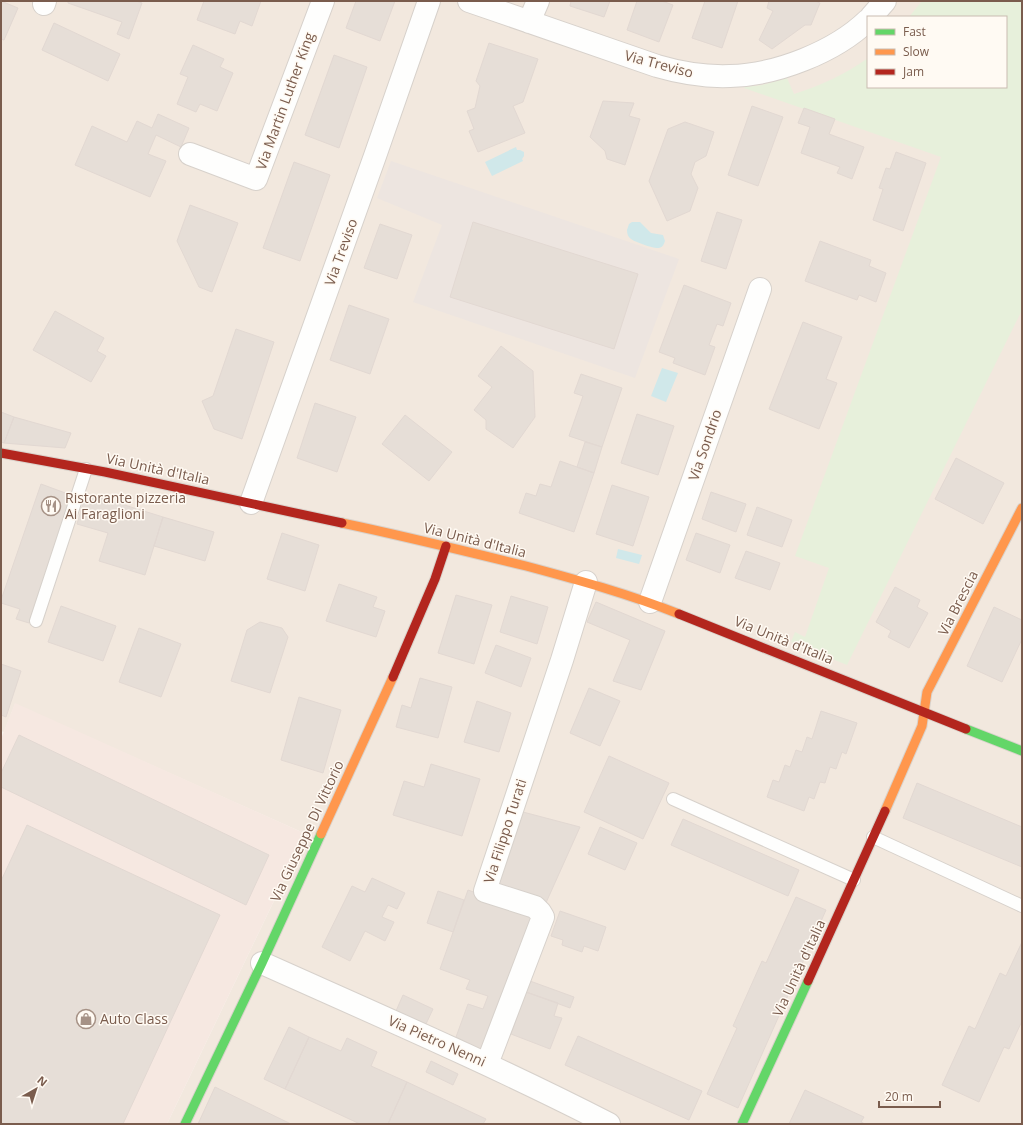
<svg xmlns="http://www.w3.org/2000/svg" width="1023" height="1125" font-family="'Open Sans',sans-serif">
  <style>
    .residential { fill: #f2e8de; fill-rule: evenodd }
    .commercial { fill: #f6e8e1 }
    .industrial { fill: #ede5e0 }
    .green { fill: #e7f0db }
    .water { fill: #d0e8ea }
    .building { fill: #e6ded7; stroke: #e2d8d2 }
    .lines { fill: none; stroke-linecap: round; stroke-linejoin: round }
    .lane-casing { stroke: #d7d1cb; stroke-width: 14 }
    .street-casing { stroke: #d7d1cb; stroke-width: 24 }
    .fast-casing { stroke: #d9d2cb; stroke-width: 11 }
    .slow-casing { stroke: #d9d2cb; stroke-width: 11 }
    .jam-casing { stroke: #d9d2cb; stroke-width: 11 }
    .lane { stroke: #fefefd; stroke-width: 12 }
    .street { stroke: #fefefd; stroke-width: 22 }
    .fast { stroke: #63d668; stroke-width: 9 }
    .slow { stroke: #ff974d; stroke-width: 9 }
    .jam { stroke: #b3261e; stroke-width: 9 }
    .labels { text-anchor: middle; stroke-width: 3; stroke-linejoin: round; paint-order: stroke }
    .street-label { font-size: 14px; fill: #7a5c4d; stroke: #fffaf3 }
    .poi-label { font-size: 14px; fill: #7a5c4d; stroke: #fffaf3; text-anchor: start }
  </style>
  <rect width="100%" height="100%" fill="#f9f5f0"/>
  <!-- residential -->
  <path class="residential" d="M 1,1 L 1022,1 L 1022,1124 L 167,1124 L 306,834 L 15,704 L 4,732 L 1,731 ZM 868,17 L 1006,17 L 1006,87 L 868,87 Z"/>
  <!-- commercial -->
  <path class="commercial" d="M 15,703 L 306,834 L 167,1124 L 1,1124 L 1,739 Z"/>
  <!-- industrial -->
  <path class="industrial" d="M 391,161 L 679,259 L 635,378 L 413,302 L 442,225 L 377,198 Z"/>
  <!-- green -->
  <path class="green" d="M 922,1 L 1022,1 L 1022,310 L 847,665 L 791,642 L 795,632 L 805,637 L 829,568 L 795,556 L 941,157 L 744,88 L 745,87 L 762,85 L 787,78 L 794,94 C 820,86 846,74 868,58 L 868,87 L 1006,87 L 1006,17 L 909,17 Z"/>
  <!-- water -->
  <path class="water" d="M 516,147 L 517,150 L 520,150 L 524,152 L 524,156 L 522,159 L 523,161 L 492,176 L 485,162 Z
    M 632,222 L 640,222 L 651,233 L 663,235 L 665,241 C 664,244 663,247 659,248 C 654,249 635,242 631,239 C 628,237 627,234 627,230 L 629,224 Z
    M 662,368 L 678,373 L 666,402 L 651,396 Z
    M 618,549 L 642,555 L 639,564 L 616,558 Z"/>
  <!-- building -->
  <path class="building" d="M 1,1 L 18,8 L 4,40 L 1,39 Z
    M 68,1 L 136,1 L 142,3 L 129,39 L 117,34 L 122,22 L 68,3 Z
    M 204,1 L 261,1 L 252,26 L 240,21 L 235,34 L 197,20 Z
    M 356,1 L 395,1 L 380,41 L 346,28 Z
    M 571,1 L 610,1 L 604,17 L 570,6 Z
    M 637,1 L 662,1 L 673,5 L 659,42 L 627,30 Z
    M 705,1 L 738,1 L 722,48 L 692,38 Z
    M 769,1 L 815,1 L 820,3 L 811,25 L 805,25 L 772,49 L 759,40 L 773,11 L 767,8 Z
    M 54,23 L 120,54 L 108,81 L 42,50 Z
    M 489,43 L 538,59 L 523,102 L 513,106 L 525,133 L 478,152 L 469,131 L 474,129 L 467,111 L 475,108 L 480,86 L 476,81 Z
    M 193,45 L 224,59 L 220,67 L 233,73 L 217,111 L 200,104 L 196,112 L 177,104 L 188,77 L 180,74 Z
    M 334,55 L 367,67 L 339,148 L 305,135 Z
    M 603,101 L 634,103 L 629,116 L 640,119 L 625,165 L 607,159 L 605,151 L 590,137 Z
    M 752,106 L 783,117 L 758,186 L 728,175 Z
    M 804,108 L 835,119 L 829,134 L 864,147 L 852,179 L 837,173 L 840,167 L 801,153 L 810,127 L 798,123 Z
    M 158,114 L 189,128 L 181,147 L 156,135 L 148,154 L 166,161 L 150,197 L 75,165 L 92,126 L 127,142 L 137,121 L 152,128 Z
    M 685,122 L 714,132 L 706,156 L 695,162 L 691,174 L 698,188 L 690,211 L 667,221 L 649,181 L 668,129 Z
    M 896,152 L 926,163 L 903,231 L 873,220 L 883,189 L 879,188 L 886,168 L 890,169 Z
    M 294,162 L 330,175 L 300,261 L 263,248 Z
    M 190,205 L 238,223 L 212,292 L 199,287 L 177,241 Z
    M 717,212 L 742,220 L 726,269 L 701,261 Z
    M 473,222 L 638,274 L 614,349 L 450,297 Z
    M 380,224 L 412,235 L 397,279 L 364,268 Z
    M 820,241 L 871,260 L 869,266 L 886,273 L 876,302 L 859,295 L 857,300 L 805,281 Z
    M 684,285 L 731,303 L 723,326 L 717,324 L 709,345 L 715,347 L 705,375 L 673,363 L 675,358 L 659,352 Z
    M 349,305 L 389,319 L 370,374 L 330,360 Z
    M 55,311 L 104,338 L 97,351 L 106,356 L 91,382 L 33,350 Z
    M 803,322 L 842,337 L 826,379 L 837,383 L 819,429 L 769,409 Z
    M 236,329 L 274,342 L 242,439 L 214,429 L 202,401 L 213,396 Z
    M 501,346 L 533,371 L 535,417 L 513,448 L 486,429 L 486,420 L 474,410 L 492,387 L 478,376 Z
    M 581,374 L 622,388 L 602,447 L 569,436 L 583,396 L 574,393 Z
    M 315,403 L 356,417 L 337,472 L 297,458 Z
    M 1,412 L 14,417 L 4,443 L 1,442 Z
    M 637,414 L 674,426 L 658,475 L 621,463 Z
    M 405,415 L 452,452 L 429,481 L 382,444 Z
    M 14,417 L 71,433 L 65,448 L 4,443 Z
    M 585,442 L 602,447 L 594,473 L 577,467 Z
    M 956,458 L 1004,483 L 983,524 L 935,499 Z
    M 560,461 L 594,473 L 574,532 L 519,513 L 526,493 L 536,496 L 540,484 L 551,487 Z
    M 41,484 L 68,494 L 65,502 L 70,503 L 29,623 L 16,619 L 20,609 L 1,603 L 1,600 Z
    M 612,485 L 649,497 L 633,546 L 596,534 Z
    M 711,492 L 746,504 L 736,532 L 702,519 Z
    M 86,493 L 163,517 L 145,575 L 99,561 L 108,533 L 77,524 Z
    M 757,507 L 792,520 L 782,547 L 747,535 Z
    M 163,517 L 214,532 L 205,561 L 154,546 Z
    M 282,533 L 319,545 L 305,591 L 267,579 Z
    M 696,533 L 730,545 L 720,573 L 686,560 Z
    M 746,551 L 780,563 L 770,590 L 735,578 Z
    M 339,584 L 377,597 L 373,607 L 385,611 L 376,637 L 326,621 Z
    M 895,587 L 920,600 L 917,607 L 928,613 L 909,648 L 888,637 L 891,631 L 876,622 Z
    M 456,595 L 492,605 L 474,664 L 438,653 Z
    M 511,596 L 548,607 L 537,644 L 500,632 Z
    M 596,602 L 665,631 L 641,690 L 613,681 L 630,640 L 587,622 Z
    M 61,606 L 116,626 L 103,661 L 48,642 Z
    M 994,607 L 1022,620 L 1022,639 L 1002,682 L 967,666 Z
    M 260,622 L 282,628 L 288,637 L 270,693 L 231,681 L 247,630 Z
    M 139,628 L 181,644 L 161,697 L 119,682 Z
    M 496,645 L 531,658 L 521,687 L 485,673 Z
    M 1,664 L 21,671 L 6,717 L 1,715 Z
    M 420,678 L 452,687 L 438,738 L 396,727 L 402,705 L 411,708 Z
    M 589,688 L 620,701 L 600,746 L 570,733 Z
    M 299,697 L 341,710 L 323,773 L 281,760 Z
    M 477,701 L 511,713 L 499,752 L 464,742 Z
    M 821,711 L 857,723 L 846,754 L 842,752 L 836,769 L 830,767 L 825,783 L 820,782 L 814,799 L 809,797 L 804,811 L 767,797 L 773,780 L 779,782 L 785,765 L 790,767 L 796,750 L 802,752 L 807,737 L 812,739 Z
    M 19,735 L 269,855 L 246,905 L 1,787 L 1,773 Z
    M 609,756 L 669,783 L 643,839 L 584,812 Z
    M 431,764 L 480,779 L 462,836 L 393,815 L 404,781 L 424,787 Z
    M 917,783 L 1022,827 L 1022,867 L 903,818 Z
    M 523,812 L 580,827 L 545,905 L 496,889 Z
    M 683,819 L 799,870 L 788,896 L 671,845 Z
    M 27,825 L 220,915 L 123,1124 L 4,1124 L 1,1123 L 1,881 Z
    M 600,827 L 637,843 L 625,870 L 588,854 Z
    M 372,878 L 405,893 L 397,909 L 388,905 L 382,917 L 394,922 L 385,941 L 365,931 L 350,961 L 322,947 L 352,886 L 365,892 Z
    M 468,890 L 526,911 L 531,919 L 485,1051 L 456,1037 L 468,1004 L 483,1009 L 488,996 L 466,989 L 470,980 L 440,969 Z
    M 438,891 L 464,900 L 453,932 L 427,923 Z
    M 796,897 L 826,910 L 738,1108 L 707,1094 L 737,1028 L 733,1026 L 762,961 L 766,963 Z
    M 560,911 L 606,927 L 598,951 L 584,946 L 582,952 L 562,945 L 563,940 L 551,936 Z
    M 1022,942 L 1022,1021 L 1009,1049 L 1004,1047 L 979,1102 L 942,1085 L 969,1026 L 975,1029 L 1000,973 L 1006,976 Z
    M 530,981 L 574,997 L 570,1008 L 526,992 Z
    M 526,992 L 558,1003 L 554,1016 L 562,1018 L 550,1049 L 511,1034 Z
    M 403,995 L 433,1009 L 426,1024 L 396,1011 Z
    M 289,1027 L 309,1037 L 285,1089 L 264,1079 Z
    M 578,1036 L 702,1091 L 689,1120 L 565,1065 Z
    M 309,1037 L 341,1051 L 347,1038 L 377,1052 L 371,1066 L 407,1082 L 388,1124 L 360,1124 L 285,1089 Z
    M 431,1061 L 458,1074 L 453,1085 L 426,1072 Z
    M 407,1082 L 486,1119 L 483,1124 L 388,1124 Z
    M 215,1087 L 291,1124 L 198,1124 Z
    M 805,1090 L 864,1117 L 861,1122 L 865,1124 L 789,1124 Z"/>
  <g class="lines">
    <!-- lane casing -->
    <g class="lane-casing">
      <path id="lane" d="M 36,621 L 86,469
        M 673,799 L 854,880
        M 873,837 L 1022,906"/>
    </g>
    <!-- street casing -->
    <g class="street-casing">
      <path id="street" d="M 469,1 L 657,66 C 681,73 705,77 730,76 C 776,75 835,52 868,20
        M 44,4 L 45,1
        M 871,17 L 885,1
        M 529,22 L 538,1
        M 190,154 L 256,179 L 323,1
        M 251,503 L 375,156 L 429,1
        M 650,602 L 760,289
        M 262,963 C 378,1015 496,1066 609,1124
        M 487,1064 L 543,917 L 540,912 L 535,907 L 485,891 L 562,660 L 586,582"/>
    </g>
    <!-- fast casing -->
    <g class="fast-casing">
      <path id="fast" d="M 966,729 L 1022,751
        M 185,1124 L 262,963 L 321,834
        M 742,1124 L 808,981"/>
    </g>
    <!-- slow casing -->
    <g class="slow-casing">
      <path id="slow" d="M 342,523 C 404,536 465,551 526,566 C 578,580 629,594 679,614
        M 885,811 L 922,726 L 927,692 L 1022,508
        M 321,834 L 393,677"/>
    </g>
    <!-- jam casing -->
    <g class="jam-casing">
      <path id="jam" d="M 1,453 L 105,472 L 342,523
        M 679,614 L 966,729
        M 393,677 L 435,579 L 446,546
        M 808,981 L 885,811"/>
    </g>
    <!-- lane -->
    <use href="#lane" class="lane"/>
    <!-- street -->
    <use href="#street" class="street"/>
    <!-- fast -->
    <use href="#fast" class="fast"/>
    <!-- slow -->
    <use href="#slow" class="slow"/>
    <!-- jam -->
    <use href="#jam" class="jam"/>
  </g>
  <!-- icons -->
  <defs>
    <g id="restaurant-ring" transform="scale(1)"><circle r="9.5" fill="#fffaf3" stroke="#a69286" stroke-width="1.5"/><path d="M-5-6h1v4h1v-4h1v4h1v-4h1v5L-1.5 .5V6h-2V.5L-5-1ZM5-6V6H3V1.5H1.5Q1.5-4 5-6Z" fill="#a69286"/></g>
    <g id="shop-ring" transform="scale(1)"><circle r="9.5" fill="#fffaf3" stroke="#a69286" stroke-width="1.5"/><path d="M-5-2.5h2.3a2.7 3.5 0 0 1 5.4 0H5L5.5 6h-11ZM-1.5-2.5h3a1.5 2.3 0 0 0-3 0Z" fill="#a69286"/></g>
  </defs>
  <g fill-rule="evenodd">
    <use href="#restaurant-ring" x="51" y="506"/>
    <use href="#shop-ring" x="86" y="1019"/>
  </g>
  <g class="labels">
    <!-- street labels -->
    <g class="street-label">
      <text transform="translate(659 64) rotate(15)" y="5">Via Treviso</text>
      <text transform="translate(285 101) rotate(-70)" y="5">Via Martin Luther King</text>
      <text transform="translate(341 252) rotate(-70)" y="5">Via Treviso</text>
      <text transform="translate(705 445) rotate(-71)" y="5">Via Sondrio</text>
      <text transform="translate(158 469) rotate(12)" y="5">Via Unità d'Italia</text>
      <text transform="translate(475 540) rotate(14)" y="5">Via Unità d'Italia</text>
      <text transform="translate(958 603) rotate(-63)" y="5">Via Brescia</text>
      <text transform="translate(784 640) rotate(22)" y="5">Via Unità d'Italia</text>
      <text transform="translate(307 831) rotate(-65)" y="5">Via Giuseppe Di Vittorio</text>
      <text transform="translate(505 831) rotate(-72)" y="5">Via Filippo Turati</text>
      <text transform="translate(799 968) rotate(-65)" y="5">Via Unità d'Italia</text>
      <text transform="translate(437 1041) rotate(24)" y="5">Via Pietro Nenni</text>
    </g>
    <!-- poi labels -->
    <g class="poi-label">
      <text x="65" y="503">Ristorante pizzeria<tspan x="65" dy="16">Ai Faraglioni</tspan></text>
      <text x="100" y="1024">Auto Class</text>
    </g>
  </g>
  <!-- border -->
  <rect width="1023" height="1125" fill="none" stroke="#7a5c4d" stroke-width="4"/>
  <!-- legend -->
  <rect x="867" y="16" width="140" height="72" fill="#fffaf3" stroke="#cabbb1"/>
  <rect x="875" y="29" width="20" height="6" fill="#63d668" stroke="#cabbb1"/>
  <text x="903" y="36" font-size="12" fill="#7a5c4d">Fast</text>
  <rect x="875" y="49" width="20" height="6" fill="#ff974d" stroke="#cabbb1"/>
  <text x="903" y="56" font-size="12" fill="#7a5c4d">Slow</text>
  <rect x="875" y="69" width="20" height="6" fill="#b3261e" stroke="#cabbb1"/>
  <text x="903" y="76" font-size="12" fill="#7a5c4d">Jam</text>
  <!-- north arrow -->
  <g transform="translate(36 1089) rotate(39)" stroke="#fffaf3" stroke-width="3" paint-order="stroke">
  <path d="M0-3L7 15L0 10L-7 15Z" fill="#7a5c4d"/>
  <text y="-6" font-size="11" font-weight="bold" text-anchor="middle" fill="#7a5c4d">N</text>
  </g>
  <!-- scale -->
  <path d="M879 1101v6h61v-6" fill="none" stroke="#7a5c4d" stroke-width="2"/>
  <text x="885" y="1101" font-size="12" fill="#7a5c4d" stroke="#fffaf3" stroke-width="3" paint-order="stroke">20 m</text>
</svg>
